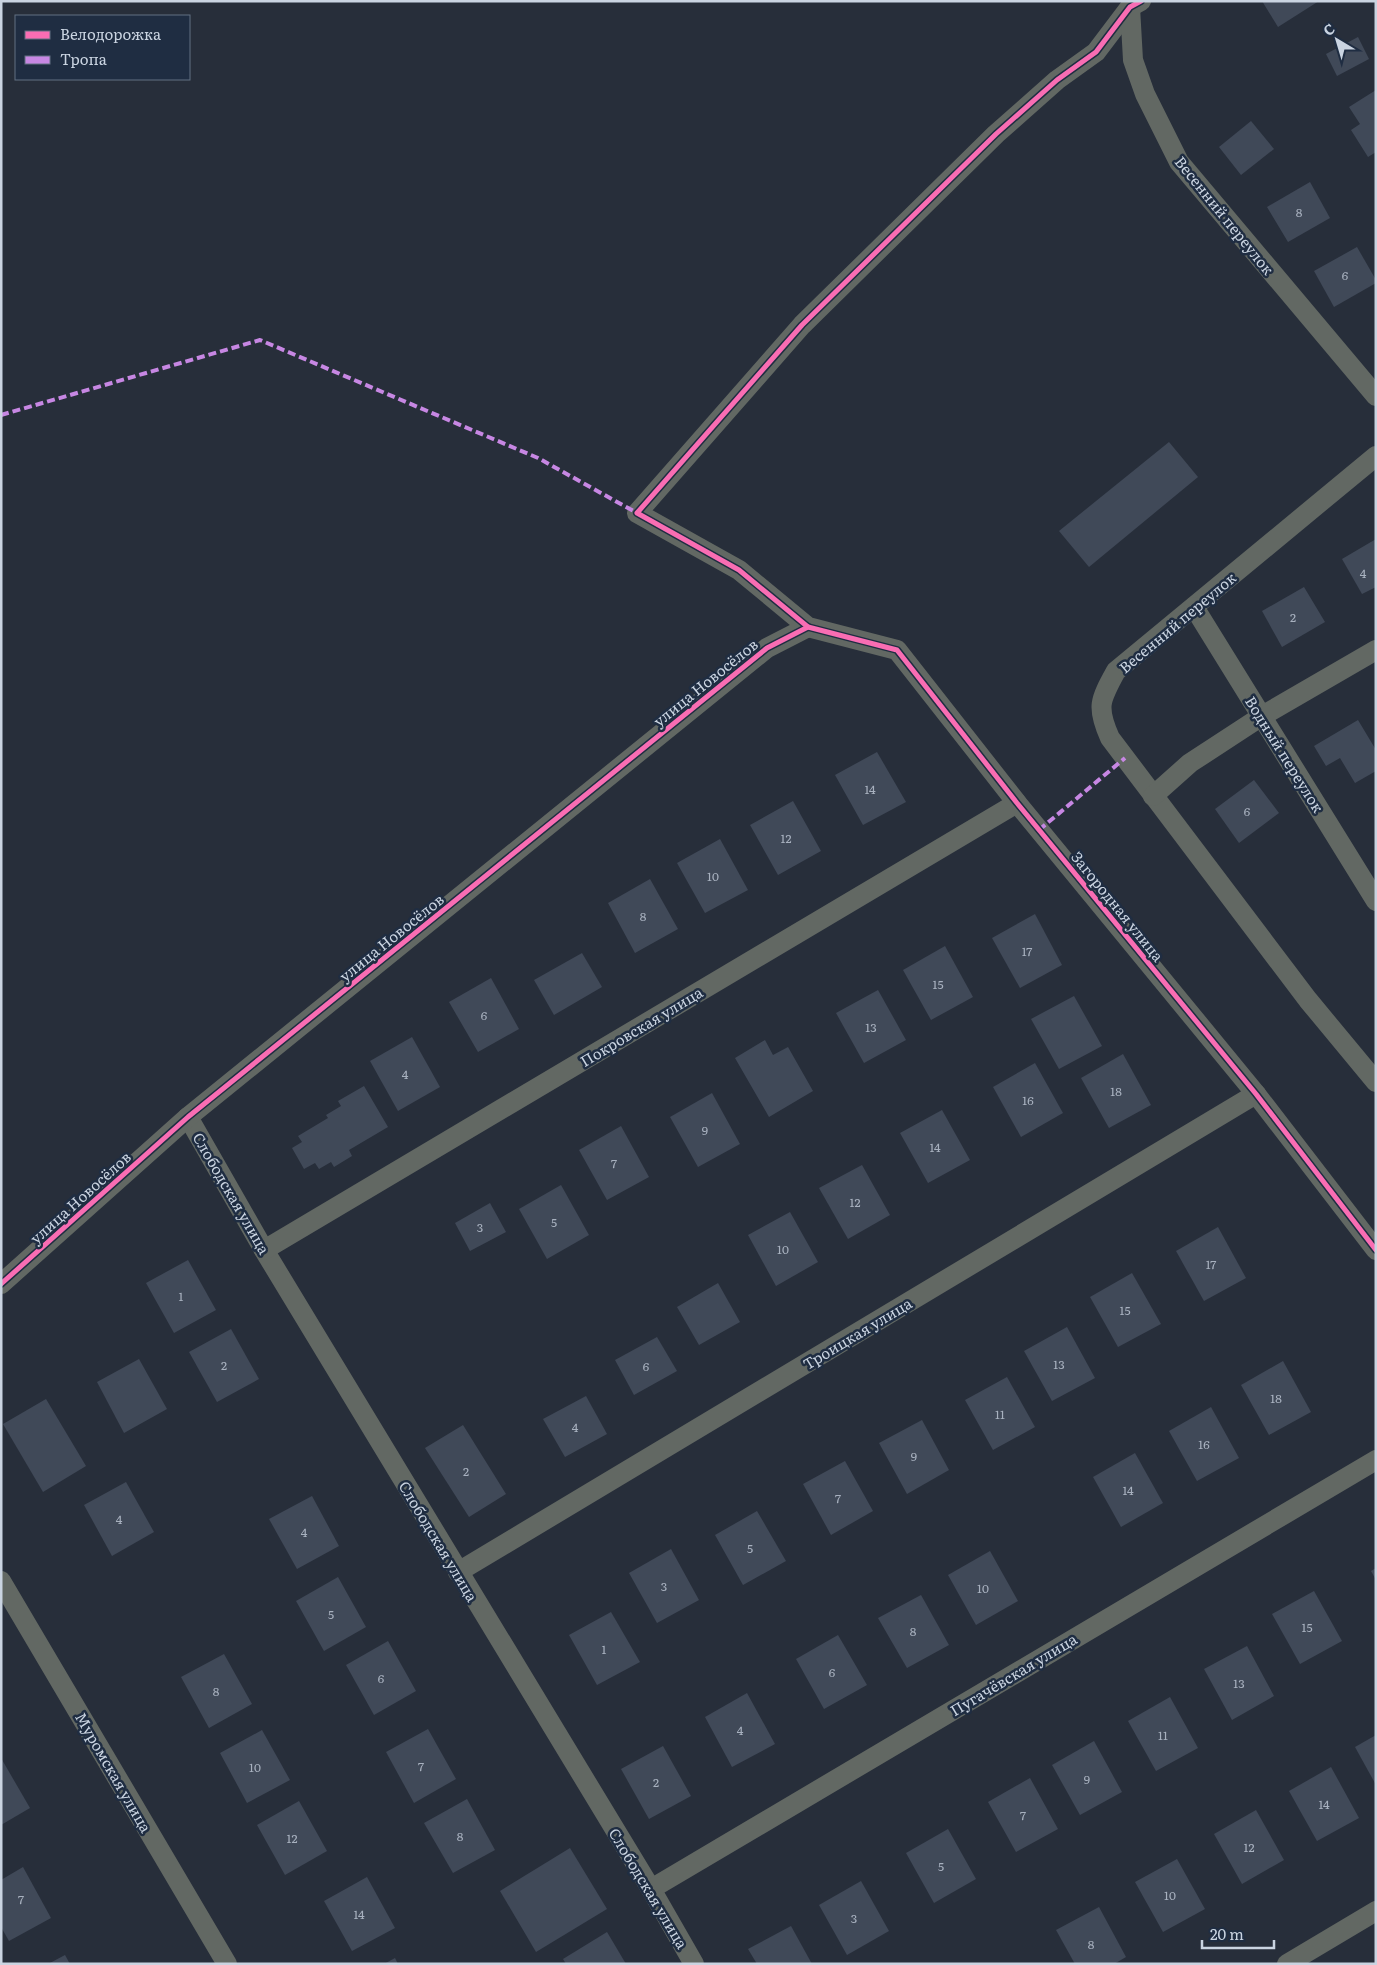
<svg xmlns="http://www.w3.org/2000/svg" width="1377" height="1965" viewBox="0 0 1377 1965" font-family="Literata,serif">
	<rect width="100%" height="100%" fill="#272e3a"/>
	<g fill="#404958">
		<polygon points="1262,1 1319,1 1278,27"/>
		<polygon points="1358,37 1369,59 1337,76 1326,54"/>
		<polygon points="1376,90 1376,152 1368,157 1351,130 1360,124 1349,107"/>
		<polygon points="1251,121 1274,149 1241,175 1219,147"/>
		<polygon points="1310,182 1330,218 1288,242 1267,207"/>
		<polygon points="1357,247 1376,280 1376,283 1334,307 1314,271"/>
		<polygon points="1169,442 1198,477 1089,567 1059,531"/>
		<polygon points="1376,539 1376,587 1362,594 1342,559"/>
		<polygon points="1304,587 1325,622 1282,647 1262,611"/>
		<polygon points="1358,720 1376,750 1376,771 1355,783 1340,758 1326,766 1314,746"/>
		<polygon points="877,752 906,802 863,825 835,775"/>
		<polygon points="1254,780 1279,813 1239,843 1215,809"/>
		<polygon points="793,801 821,851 778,875 750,825"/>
		<polygon points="720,839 748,890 705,913 677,863"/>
		<polygon points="650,879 678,929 635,953 608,903"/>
		<polygon points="1035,914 1062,965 1020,988 992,938"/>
		<polygon points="945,946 973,997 931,1020 903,970"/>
		<polygon points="582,953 602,987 554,1015 534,980"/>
		<polygon points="491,978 519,1029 478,1052 449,1002"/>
		<polygon points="878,990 906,1040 864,1063 836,1013"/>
		<polygon points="1074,996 1102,1046 1059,1069 1031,1019"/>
		<polygon points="412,1037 440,1087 398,1111 370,1061"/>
		<polygon points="765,1040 773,1055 788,1047 813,1091 769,1117 735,1058"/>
		<polygon points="1123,1054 1151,1105 1109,1128 1081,1078"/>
		<polygon points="1035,1063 1063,1113 1021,1137 993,1087"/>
		<polygon points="364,1086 388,1127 349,1150 352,1156 334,1167 331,1162 319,1169 315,1163 304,1169 292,1148 302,1142 298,1136 328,1118 326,1115 341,1106 338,1101"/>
		<polygon points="712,1093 740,1144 698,1167 670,1117"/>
		<polygon points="942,1110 970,1160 928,1183 900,1133"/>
		<polygon points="621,1126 649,1177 607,1200 579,1150"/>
		<polygon points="862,1165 890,1215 848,1239 819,1188"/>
		<polygon points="561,1185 589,1235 547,1259 519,1209"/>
		<polygon points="490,1203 506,1232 470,1251 455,1223"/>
		<polygon points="790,1212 818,1262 776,1286 748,1235"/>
		<polygon points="1218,1227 1246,1278 1204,1301 1176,1251"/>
		<polygon points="188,1260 216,1310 174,1333 146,1283"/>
		<polygon points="1132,1273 1161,1324 1118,1347 1090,1297"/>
		<polygon points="718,1283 740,1322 699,1345 677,1307"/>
		<polygon points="1067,1327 1095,1378 1052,1401 1024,1351"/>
		<polygon points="231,1329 259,1379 217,1402 189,1352"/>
		<polygon points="657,1337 677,1371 634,1395 615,1360"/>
		<polygon points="139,1359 167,1409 124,1433 97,1382"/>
		<polygon points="1283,1361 1311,1412 1269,1435 1241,1385"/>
		<polygon points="1007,1377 1035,1427 993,1450 965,1400"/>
		<polygon points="586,1396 607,1434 565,1457 543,1419"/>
		<polygon points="46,1399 86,1466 43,1492 3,1424"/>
		<polygon points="1211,1407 1239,1458 1197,1481 1169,1431"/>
		<polygon points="922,1420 949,1470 907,1494 879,1443"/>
		<polygon points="463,1425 506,1494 469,1517 425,1448"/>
		<polygon points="1135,1453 1163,1503 1121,1527 1093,1477"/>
		<polygon points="845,1461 873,1511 831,1535 803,1484"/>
		<polygon points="126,1482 154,1532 112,1556 84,1505"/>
		<polygon points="312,1496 339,1546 297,1569 269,1519"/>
		<polygon points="757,1511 786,1561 743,1585 715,1535"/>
		<polygon points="671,1549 699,1600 657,1623 629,1573"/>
		<polygon points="990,1551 1018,1601 976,1625 948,1575"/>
		<polygon points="1376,1568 1376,1580 1371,1571"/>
		<polygon points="338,1577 366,1627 324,1651 296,1601"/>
		<polygon points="1314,1591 1342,1641 1300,1664 1272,1614"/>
		<polygon points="921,1595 949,1645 907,1668 878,1618"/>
		<polygon points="611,1612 640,1662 597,1685 569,1635"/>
		<polygon points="838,1635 867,1685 824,1709 796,1659"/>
		<polygon points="388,1641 416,1691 374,1715 346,1665"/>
		<polygon points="1247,1646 1274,1696 1232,1720 1204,1669"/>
		<polygon points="224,1654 252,1704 209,1728 181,1677"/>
		<polygon points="747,1693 775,1744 732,1767 705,1717"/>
		<polygon points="1170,1697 1198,1748 1156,1771 1128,1721"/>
		<polygon points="428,1729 456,1779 414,1803 386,1752"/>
		<polygon points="262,1730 290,1780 247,1803 220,1753"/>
		<polygon points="1376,1735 1376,1785 1355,1747"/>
		<polygon points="1094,1741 1122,1792 1080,1815 1052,1765"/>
		<polygon points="663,1746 691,1796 649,1819 621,1769"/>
		<polygon points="1,1758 30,1808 1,1825"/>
		<polygon points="1331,1767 1359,1818 1317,1841 1289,1791"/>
		<polygon points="1030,1778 1058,1829 1016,1852 988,1802"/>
		<polygon points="467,1799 495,1850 453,1873 424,1823"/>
		<polygon points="299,1801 327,1851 285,1875 257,1825"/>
		<polygon points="1256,1810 1284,1860 1242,1884 1214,1834"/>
		<polygon points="948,1829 976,1879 934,1903 906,1853"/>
		<polygon points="570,1848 607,1909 536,1952 500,1891"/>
		<polygon points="1177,1859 1205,1909 1163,1932 1135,1882"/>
		<polygon points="23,1867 51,1918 9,1941 1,1927 1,1880"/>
		<polygon points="367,1877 395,1928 352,1951 324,1901"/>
		<polygon points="861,1881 889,1931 847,1955 819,1905"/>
		<polygon points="1099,1907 1126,1957 1114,1964 1075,1964 1056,1930"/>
		<polygon points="791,1926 812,1964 757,1964 748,1949"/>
		<polygon points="607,1932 626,1964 566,1964 563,1959"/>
		<polygon points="65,1955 70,1964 48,1964"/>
		<polygon points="395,1958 398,1964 384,1964"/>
	</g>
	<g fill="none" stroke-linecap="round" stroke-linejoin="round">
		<g stroke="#626863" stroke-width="20">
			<polyline points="1141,1 1130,7 1096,52 1057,80 996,134 802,325 637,513 739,570 808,627 897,650 1017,803 1256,1094 1376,1250"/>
			<polyline points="1130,7 1133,60 1145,94 1179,162 1376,396"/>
			<path d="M 1376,456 L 1116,671 C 1100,700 1096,707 1110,738 L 1308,1000 L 1376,1082"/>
			<polyline points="1194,607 1376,901"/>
			<polyline points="1153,796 1190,763 1262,716 1376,650"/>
			<polyline points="188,1117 264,1250 651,1889 694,1964"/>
			<polyline points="264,1250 1017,803"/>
			<polyline points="1,1284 188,1117 767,648 808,627"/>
			<polyline points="458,1572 1256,1094"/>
			<polyline points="1,1581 227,1964"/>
			<polyline points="651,1889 1376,1460"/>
			<polyline points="1287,1964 1376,1911"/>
		</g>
		<g stroke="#c787e3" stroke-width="4" stroke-dasharray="8 4" stroke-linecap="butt">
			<polyline points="1,415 260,340 538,458 637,513"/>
			<polyline points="1039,830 1125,758"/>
		</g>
		<defs>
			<g id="cycleway">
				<polyline points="1141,1 1130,7 1096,52 1057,80 996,134 802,325 637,513 739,570 808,627 897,650 1017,803 1256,1094 1376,1250"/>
				<polyline points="1,1284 188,1117 767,648 808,627"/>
			</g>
		</defs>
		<use href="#cycleway" stroke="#1f2d42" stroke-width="8"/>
		<use href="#cycleway" stroke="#f96db3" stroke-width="5"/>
	</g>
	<g text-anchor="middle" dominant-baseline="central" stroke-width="5" stroke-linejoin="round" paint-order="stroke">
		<g font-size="12" fill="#a8b1bf">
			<text x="1299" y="212">8</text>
			<text x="1345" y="275">6</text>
			<text x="1363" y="573">4</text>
			<text x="1293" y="617">2</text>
			<text x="870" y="789">14</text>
			<text x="1247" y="811">6</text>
			<text x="786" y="838">12</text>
			<text x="713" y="876">10</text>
			<text x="643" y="916">8</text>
			<text x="1027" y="951">17</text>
			<text x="938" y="984">15</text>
			<text x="484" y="1015">6</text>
			<text x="871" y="1027">13</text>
			<text x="405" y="1074">4</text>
			<text x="1116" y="1091">18</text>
			<text x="1028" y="1100">16</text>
			<text x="705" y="1130">9</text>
			<text x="935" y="1147">14</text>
			<text x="614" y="1163">7</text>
			<text x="855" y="1202">12</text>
			<text x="554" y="1222">5</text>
			<text x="480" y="1227">3</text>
			<text x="783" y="1249">10</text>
			<text x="1211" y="1264">17</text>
			<text x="181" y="1296">1</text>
			<text x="1125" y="1310">15</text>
			<text x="1059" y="1364">13</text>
			<text x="224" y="1365">2</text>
			<text x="646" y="1366">6</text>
			<text x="1276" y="1398">18</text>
			<text x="1000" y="1414">11</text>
			<text x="575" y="1427">4</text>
			<text x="1204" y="1444">16</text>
			<text x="914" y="1456">9</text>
			<text x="466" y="1471">2</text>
			<text x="1128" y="1490">14</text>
			<text x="838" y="1498">7</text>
			<text x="119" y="1519">4</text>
			<text x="304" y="1532">4</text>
			<text x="750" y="1548">5</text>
			<text x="664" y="1586">3</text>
			<text x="983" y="1588">10</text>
			<text x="331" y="1614">5</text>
			<text x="1307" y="1627">15</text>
			<text x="913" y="1631">8</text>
			<text x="604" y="1649">1</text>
			<text x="832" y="1672">6</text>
			<text x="381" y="1678">6</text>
			<text x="1239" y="1683">13</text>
			<text x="216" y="1691">8</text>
			<text x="740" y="1730">4</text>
			<text x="1163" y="1735">11</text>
			<text x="421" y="1766">7</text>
			<text x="255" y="1767">10</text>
			<text x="1087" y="1779">9</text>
			<text x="656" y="1782">2</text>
			<text x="1324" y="1804">14</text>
			<text x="1023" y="1815">7</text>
			<text x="460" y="1836">8</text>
			<text x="292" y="1838">12</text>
			<text x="1249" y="1847">12</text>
			<text x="941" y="1866">5</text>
			<text x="1170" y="1895">10</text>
			<text x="21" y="1899">7</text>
			<text x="359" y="1914">14</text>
			<text x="854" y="1918">3</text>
			<text x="1091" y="1944">8</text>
		</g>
		<g font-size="15" fill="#cad4e1" stroke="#1f2d42">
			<text transform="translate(1225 215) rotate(51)">Весенний переулок</text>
			<text transform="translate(1177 622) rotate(-40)">Весенний переулок</text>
			<text transform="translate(705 682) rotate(-39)">улица Новосёлов</text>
			<text transform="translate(1285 754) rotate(58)">Водный переулок</text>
			<text transform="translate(1118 906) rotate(51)">Загородная улица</text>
			<text transform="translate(391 937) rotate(-39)">улица Новосёлов</text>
			<text transform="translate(641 1026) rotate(-31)">Покровская улица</text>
			<text transform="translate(232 1193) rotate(60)">Слободская улица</text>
			<text transform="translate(80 1197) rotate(-42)">улица Новосёлов</text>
			<text transform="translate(857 1333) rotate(-31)">Троицкая улица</text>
			<text transform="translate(439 1541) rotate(59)">Слободская улица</text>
			<text transform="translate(1013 1674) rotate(-31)">Пугачёвская улица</text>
			<text transform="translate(114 1772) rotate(60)">Муромская улица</text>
			<text transform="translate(649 1888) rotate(59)">Слободская улица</text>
		</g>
	</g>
	<rect width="1377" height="1965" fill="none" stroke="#cad4e1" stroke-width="5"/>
	<rect x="15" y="15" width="175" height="65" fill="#1f2d42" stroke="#637082"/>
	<rect x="25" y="31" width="25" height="8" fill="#f96db3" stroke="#637082"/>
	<text x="60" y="40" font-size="15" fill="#cad4e1">Велодорожка</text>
	<rect x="25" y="56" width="25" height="8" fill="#c787e3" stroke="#637082"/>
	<text x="60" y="65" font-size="15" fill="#cad4e1">Тропа</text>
	<g transform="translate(1337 40) rotate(322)" stroke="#1f2d42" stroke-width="4" paint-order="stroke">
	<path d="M0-4L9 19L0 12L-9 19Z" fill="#cad4e1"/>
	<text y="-8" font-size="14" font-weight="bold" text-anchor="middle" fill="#cad4e1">С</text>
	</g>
	<path d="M1202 1940v8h72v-8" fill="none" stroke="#cad4e1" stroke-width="2.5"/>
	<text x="1210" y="1940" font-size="15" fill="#cad4e1" stroke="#1f2d42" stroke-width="4" paint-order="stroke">20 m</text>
</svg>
